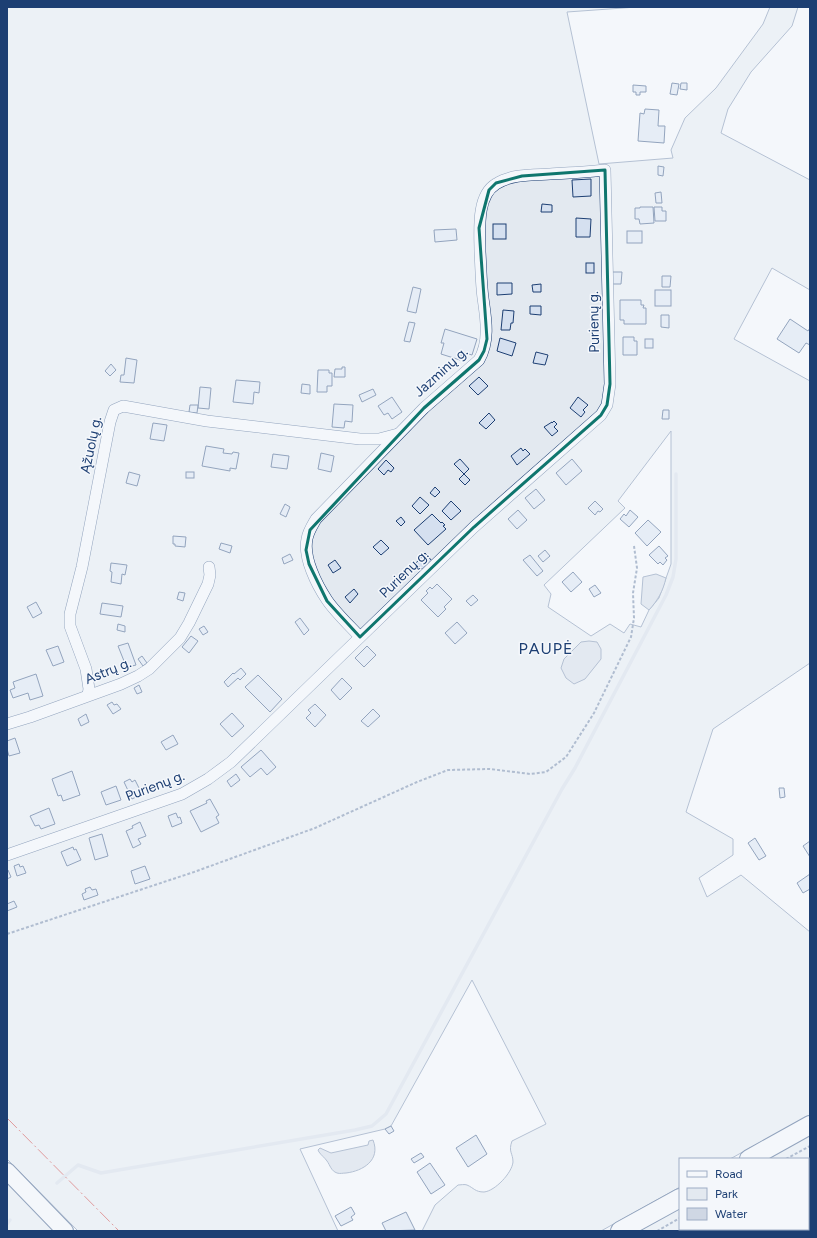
<svg xmlns="http://www.w3.org/2000/svg" width="817" height="1238" viewBox="0 0 817 1238" font-family="Figtree,sans-serif">
	<rect width="100%" height="100%" fill="#f4f7fb"/>
	<g fill="#e3e9f0" stroke="#687fa3" fill-rule="evenodd">
		<path d="M 7,7 L 637,7 L 567,12 L 599,164 L 673,158 L 671,150 L 685,118 L 716,88 L 763,24 L 770,7 L 798,7 L 792,26 L 751,72 L 728,109 L 721,133 L 810,180 L 810,290 L 772,268 L 734,339 L 810,381 L 810,663 L 713,729 L 686,812 L 733,839 L 733,855 L 699,878 L 707,897 L 741,875 L 810,932 L 810,1115 L 730,1159 L 680,1159 L 680,1187 L 601,1231 L 422,1231 L 435,1205 L 458,1185 C 460,1185 465,1184 467,1185 C 474,1188 475,1192 484,1192 C 495,1191 512,1173 513,1162 C 513,1153 508,1152 512,1141 L 546,1124 L 472,980 L 391,1126 L 385,1129 L 300,1149 L 338,1231 L 78,1231 L 7,1159 ZM 671,431 L 671,564 L 659,598 L 649,610 L 641,627 L 630,624 L 624,633 L 610,624 L 591,636 L 548,607 L 551,594 L 544,585 L 625,508 L 618,501 Z"/>
		<polygon points="810,1134 810,1231 635,1231 680,1206 680,1229 808,1229 808,1159 765,1159"/>
		<polygon points="7,1183 55,1231 7,1231"/>
	</g>
	<g fill="#cfd7e4" stroke="#687fa3">
		<path d="M 656,574 L 666,578 C 663,591 658,600 649,610 L 641,604 L 643,577 Z"/>
		<polygon points="589,641 597,642 601,649 601,659 585,679 574,684 566,678 561,668 564,659 581,642"/>
		<path d="M 373,1140 C 381,1160 363,1171 346,1173 C 343,1173 340,1174 337,1173 C 331,1171 330,1165 327,1161 C 325,1158 321,1155 319,1152 L 318,1150 L 320,1148 L 331,1153 L 368,1145 L 369,1141 Z"/>
	</g>
	<g fill="none" stroke-linecap="round" stroke-linejoin="round">
		<g stroke="#cfd7e4" stroke-width="3.5">
			<polyline points="57,1183 78,1165 101,1173 355,1130 372,1126 386,1114 562,789 575,768 666,595 673,577 676,559 676,474"/>
			<polyline points="7,1224 10,1220"/>
		</g>
	</g>
	<g fill="#d5e0f0" stroke="#1d3f73">
		<polygon points="672,83 679,84 677,95 670,94"/>
		<polygon points="681,83 687,83 687,90 680,89"/>
		<polygon points="633,85 646,86 646,92 640,92 640,95 636,95 636,92 633,92"/>
		<polygon points="645,109 659,110 658,126 665,126 664,143 638,141 640,113 644,114"/>
		<polygon points="658,166 664,167 663,176 658,175"/>
		<polygon points="591,179 591,196 573,197 572,180"/>
		<polygon points="661,192 662,203 656,203 655,193"/>
		<polygon points="542,204 552,205 552,212 541,212"/>
		<polygon points="640,207 653,207 654,223 640,224 639,219 635,219 635,208 640,208"/>
		<polygon points="654,207 662,207 662,211 666,211 666,221 655,221"/>
		<polygon points="576,218 591,219 590,237 576,237"/>
		<rect x="493" y="224" width="13" height="15"/>
		<polygon points="456,229 457,240 435,242 434,230"/>
		<rect x="627" y="231" width="15" height="12"/>
		<rect x="586" y="263" width="8" height="10"/>
		<polygon points="611,272 622,272 621,284 611,284"/>
		<polygon points="662,276 671,276 670,287 662,287"/>
		<polygon points="497,283 512,283 512,294 497,295"/>
		<polygon points="541,284 541,292 533,292 532,285"/>
		<polygon points="413,287 421,289 416,313 407,311"/>
		<rect x="655" y="290" width="16" height="16"/>
		<polygon points="620,300 641,300 641,305 644,305 643,308 646,308 646,324 624,324 624,320 620,320"/>
		<polygon points="530,306 541,306 541,315 530,314"/>
		<polygon points="503,310 514,311 513,323 511,323 510,330 501,330"/>
		<polygon points="661,315 669,315 669,328 661,327"/>
		<polygon points="790,319 808,331 810,328 810,345 806,343 799,353 777,339"/>
		<polygon points="409,322 415,323 410,342 404,341"/>
		<polygon points="445,329 477,339 472,355 462,352 460,360 441,354 444,343 441,343"/>
		<polygon points="623,337 634,337 634,341 637,341 637,355 623,355"/>
		<polygon points="500,338 516,343 512,356 497,351"/>
		<rect x="645" y="339" width="8" height="9"/>
		<polygon points="536,352 548,355 545,365 533,363"/>
		<polygon points="126,358 137,360 134,383 120,382 121,375 124,375"/>
		<polygon points="111,364 116,370 110,376 105,371"/>
		<polygon points="342,367 345,367 345,377 334,377 335,369 342,369"/>
		<polygon points="318,370 329,370 329,373 332,373 332,386 327,386 327,392 317,392"/>
		<polygon points="479,377 488,386 478,395 469,386"/>
		<polygon points="236,380 260,382 259,393 254,392 253,404 233,402"/>
		<polygon points="302,384 310,385 310,394 301,393"/>
		<polygon points="200,387 211,388 209,409 198,408"/>
		<polygon points="373,389 376,395 362,402 359,395"/>
		<polygon points="392,397 402,412 392,419 388,413 384,415 378,406"/>
		<polygon points="578,397 588,405 583,410 585,412 581,417 570,408"/>
		<polygon points="334,404 353,405 352,422 345,421 344,428 332,427"/>
		<polygon points="190,405 198,405 197,413 189,412"/>
		<polygon points="663,410 669,410 669,419 662,419"/>
		<polygon points="489,413 495,420 486,429 479,423"/>
		<polygon points="554,421 557,424 554,427 558,431 552,436 544,427 552,422 552,423"/>
		<polygon points="153,423 167,425 164,441 150,439"/>
		<polygon points="206,446 224,449 223,453 232,454 233,452 239,453 236,469 230,468 230,471 202,466"/>
		<polygon points="521,448 523,451 525,449 530,454 517,465 511,456"/>
		<polygon points="321,453 334,456 331,472 318,469"/>
		<polygon points="273,454 289,456 287,469 271,467"/>
		<polygon points="460,459 469,469 464,474 454,464"/>
		<polygon points="572,459 582,471 566,485 556,473"/>
		<polygon points="386,460 394,468 391,472 388,470 384,475 378,469"/>
		<polygon points="129,472 140,475 137,486 126,483"/>
		<rect x="186" y="472" width="8" height="6"/>
		<polygon points="464,474 470,480 465,485 459,479"/>
		<polygon points="435,487 440,492 435,497 430,493"/>
		<polygon points="536,489 545,500 534,509 525,498"/>
		<polygon points="420,497 429,505 420,514 412,506"/>
		<polygon points="451,501 461,511 451,520 442,511"/>
		<polygon points="595,501 603,509 600,512 598,511 595,515 588,508"/>
		<polygon points="285,504 290,507 286,517 280,514"/>
		<polygon points="518,510 527,520 517,529 508,519"/>
		<polygon points="630,510 638,517 629,527 620,519 624,514 626,516"/>
		<polygon points="432,514 441,523 442,522 445,525 443,526 446,529 428,545 414,530"/>
		<polygon points="401,517 405,522 401,526 396,521"/>
		<polygon points="648,520 661,532 647,546 635,533"/>
		<polygon points="173,536 186,537 185,547 175,546 175,544 173,544"/>
		<polygon points="381,540 389,548 381,555 373,547"/>
		<polygon points="221,543 232,546 230,553 219,549"/>
		<polygon points="659,546 668,556 665,558 667,560 663,565 660,562 658,564 649,555"/>
		<polygon points="545,550 550,556 543,562 538,556"/>
		<polygon points="425,553 432,561 423,570 416,563"/>
		<polygon points="290,554 293,560 284,564 282,558"/>
		<polygon points="530,555 543,571 537,576 523,560"/>
		<polygon points="335,560 341,568 333,573 328,565"/>
		<polygon points="111,563 127,565 125,575 122,574 121,584 111,582 112,572 110,571"/>
		<polygon points="573,572 582,582 571,592 562,582"/>
		<polygon points="437,584 452,599 444,607 446,609 438,617 421,600 428,593 426,591 430,587 432,589"/>
		<polygon points="595,585 601,593 594,597 589,589"/>
		<polygon points="354,589 358,594 350,603 345,597"/>
		<polygon points="179,592 185,593 183,601 177,599"/>
		<polygon points="473,595 478,600 471,606 466,601"/>
		<polygon points="36,602 42,613 33,618 27,607"/>
		<polygon points="102,603 123,606 121,617 100,614"/>
		<polygon points="300,618 309,630 304,635 295,622"/>
		<polygon points="457,622 467,633 455,644 445,633"/>
		<polygon points="118,624 125,626 125,632 117,630"/>
		<polygon points="204,626 208,632 203,635 199,629"/>
		<polygon points="191,636 198,641 189,653 182,647"/>
		<polygon points="128,643 136,665 128,667 129,669 124,671 121,662 124,661 118,646"/>
		<polygon points="58,646 64,662 53,666 46,650"/>
		<polygon points="367,646 376,655 364,667 355,658"/>
		<polygon points="142,656 147,663 143,666 138,659"/>
		<polygon points="241,668 246,674 240,680 238,678 228,687 224,682 233,673 234,674"/>
		<polygon points="36,674 43,696 30,700 28,693 13,698 10,690 15,688 13,682"/>
		<polygon points="258,675 282,699 270,712 245,687"/>
		<polygon points="342,678 352,688 340,700 331,690"/>
		<polygon points="139,685 142,692 137,694 134,688"/>
		<polygon points="112,702 114,705 117,704 121,709 113,714 107,705"/>
		<polygon points="315,704 326,715 315,727 306,718 311,713 308,710"/>
		<polygon points="373,709 380,716 368,727 361,721"/>
		<polygon points="232,713 244,726 232,737 220,724"/>
		<polygon points="86,714 89,722 81,726 78,719"/>
		<polygon points="173,735 178,744 166,750 161,742"/>
		<polygon points="15,738 20,753 9,756 7,749 7,741"/>
		<polygon points="261,750 276,767 267,775 261,768 250,777 241,767"/>
		<polygon points="72,771 80,795 63,801 61,795 58,796 52,779"/>
		<polygon points="236,774 240,780 231,787 227,781"/>
		<polygon points="130,779 132,782 135,780 142,794 132,799 124,782"/>
		<polygon points="116,786 121,800 106,805 101,792"/>
		<polygon points="779,788 784,788 785,797 780,798"/>
		<polygon points="210,799 219,815 216,817 219,823 201,832 190,811 207,803 206,801"/>
		<polygon points="49,808 55,824 41,829 39,825 35,826 30,816"/>
		<polygon points="176,813 178,818 180,817 182,823 172,827 168,816"/>
		<polygon points="140,822 146,836 138,839 141,844 133,848 126,831 133,828 132,826"/>
		<polygon points="102,834 108,856 95,860 89,838"/>
		<polygon points="755,838 766,856 759,860 748,843"/>
		<polygon points="810,841 810,857 803,846"/>
		<polygon points="73,847 74,850 76,849 81,860 67,866 61,852"/>
		<polygon points="19,864 20,867 23,866 26,873 17,876 14,866"/>
		<polygon points="145,866 150,879 135,884 131,871"/>
		<polygon points="7,870 8,870 11,877 7,879"/>
		<polygon points="810,874 810,889 803,893 797,883"/>
		<polygon points="90,887 92,890 96,889 98,895 84,900 82,894 86,892 85,889"/>
		<polygon points="14,901 17,907 7,911 7,904"/>
		<polygon points="391,1126 394,1131 389,1134 385,1129"/>
		<polygon points="476,1135 487,1154 468,1167 456,1148"/>
		<polygon points="421,1153 424,1157 414,1163 411,1159"/>
		<polygon points="430,1163 445,1185 431,1194 417,1172"/>
		<polygon points="351,1207 355,1214 351,1217 353,1220 341,1226 335,1216"/>
		<polygon points="406,1212 415,1230 386,1231 382,1223"/>
	</g>
	<g fill="none" stroke-linecap="round" stroke-linejoin="round">
		<defs>
			<g id="minor">
				<polyline points="88,695 89,689 86,669 70,626 70,614 82,567 110,422 114,410 123,406 207,421 360,439 379,439 398,434"/>
				<polyline points="7,724 30,717 121,684 138,676 149,669 180,638 189,623 208,584 210,575 209,567"/>
				<path d="M 7,855 L 182,794 L 208,779 L 231,762 L 474,527 L 601,415 L 607,405 L 610,384 L 605,170 C 587,172 568,173 550,174 C 533,175 511,174 496,184 C 476,196 480,232 480,252 C 481,267 481,283 483,298 C 486,319 490,341 479,360 L 424,408 L 316,519 C 312,526 308,532 307,539 C 303,558 317,585 327,600 C 335,612 350,626 360,637"/>
			</g>
			<polyline id="secondary" points="7,1171 65,1231"/>
			<g id="primary">
				<polyline points="749,1159 810,1125"/>
				<polyline points="620,1231 680,1198"/>
			</g>
		</defs>
		<use href="#minor" stroke="#1d3f73" stroke-width="12"/>
		<use href="#secondary" stroke="#1d3f73" stroke-width="18"/>
		<use href="#primary" stroke="#1d3f73" stroke-width="20"/>
		<g stroke="#5e769c" stroke-width="2" stroke-dasharray="3 2" stroke-linecap="butt">
			<polyline points="7,934 194,872 315,828 417,782 448,770 490,769 530,774 546,772 566,757 594,713 631,637 634,618 633,593 637,568 634,546"/>
			<polyline points="786,1159 810,1146"/>
			<polyline points="657,1231 680,1218"/>
		</g>
		<use href="#minor" stroke="#f4f7fb" stroke-width="11"/>
		<use href="#secondary" stroke="#f4f7fb" stroke-width="16"/>
		<use href="#primary" stroke="#f4f7fb" stroke-width="18"/>
		<polyline stroke="#c62828" stroke-width="1" stroke-dasharray="14 3 2 3" stroke-linecap="butt" points="7,1118 119,1231"/>
	</g>
	<path d="M0 0H817V1238H0ZM 605,170 L 610,384 L 607,405 L 601,415 L 474,527 L 360,637 L 327,601 L 309,564 L 306,550 L 310,530 L 424,408 L 479,360 L 484,351 L 487,339 L 479,228 L 489,190 L 496,183 L 522,176 Z" fill="#f4f7fb" fill-opacity=".55" fill-rule="evenodd"/>
	<path fill="none" stroke="#0f766e" stroke-width="3" stroke-linejoin="round" d="M 605,170 L 610,384 L 607,405 L 601,415 L 474,527 L 360,637 L 327,601 L 309,564 L 306,550 L 310,530 L 424,408 L 479,360 L 484,351 L 487,339 L 479,228 L 489,190 L 496,183 L 522,176 Z"/>
	<g text-anchor="middle" dominant-baseline="central" stroke-width="3" stroke-linejoin="round" paint-order="stroke">
		<g font-size="14" fill="#1d3f73" stroke="#f4f7fb">
			<text transform="translate(594 322) rotate(-91)">Purienų g.</text>
			<text transform="translate(441 372) rotate(-42)">Jazminų g.</text>
			<text transform="translate(91 445) rotate(-78)">Ąžuolų g.</text>
			<text transform="translate(404 574) rotate(-44)">Purienų g.</text>
			<text transform="translate(108 671) rotate(-22)">Astrų g.</text>
			<text transform="translate(155 786) rotate(-21)">Purienų g.</text>
		</g>
		<g font-size="16" letter-spacing="1" fill="#1d3f73" stroke="#f4f7fb">
			<text x="546" y="648">PAUPĖ</text>
		</g>
	</g>
	<rect width="817" height="1238" fill="none" stroke="#1d3f73" stroke-width="16"/>
	<rect x="679" y="1158" width="130" height="72" fill="#f4f7fb" stroke="#9eadc5"/>
	<rect x="687" y="1171" width="20" height="6" fill="#f4f7fb" stroke="#9eadc5"/>
	<text x="715" y="1178" font-size="12" fill="#1d3f73">Road</text>
	<rect x="687" y="1188" width="20" height="12" fill="#e3e9f0" stroke="#9eadc5"/>
	<text x="715" y="1198" font-size="12" fill="#1d3f73">Park</text>
	<rect x="687" y="1208" width="20" height="12" fill="#cfd7e4" stroke="#9eadc5"/>
	<text x="715" y="1218" font-size="12" fill="#1d3f73">Water</text>
</svg>
